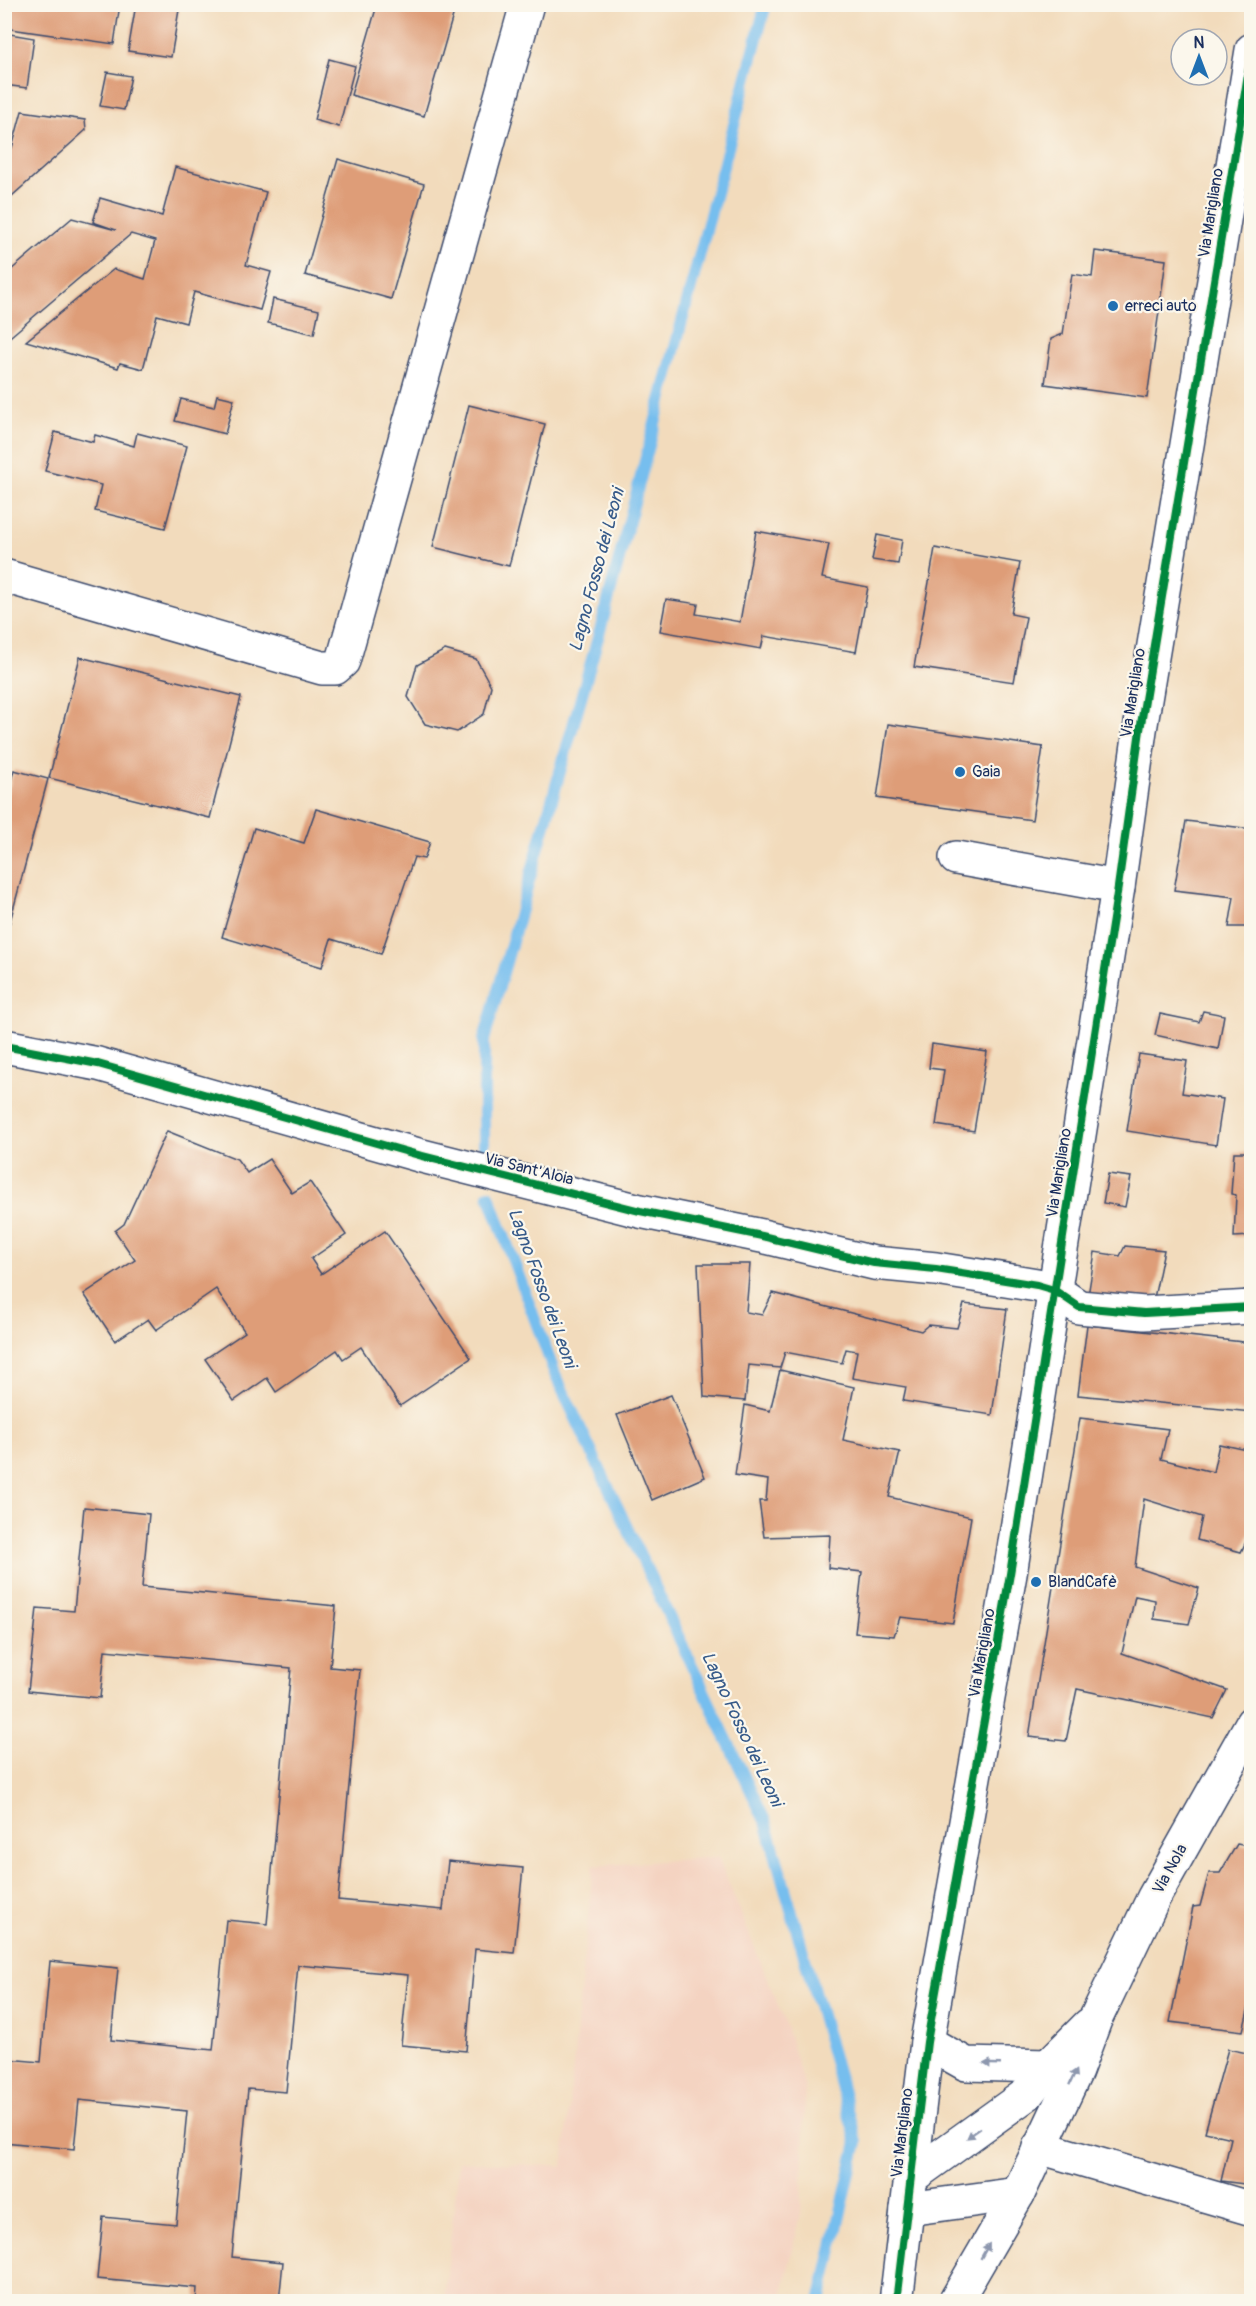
<svg xmlns="http://www.w3.org/2000/svg" width="1256" height="2306" viewBox="0 0 1256 2306" font-family="Pangolin,sans-serif">
	<rect width="100%" height="100%" fill="#fbf7ec"/>
	<filter id="ink" filterUnits="userSpaceOnUse"><feTurbulence type="fractalNoise" baseFrequency=".0167" numOctaves="2"/><feDisplacementMap in="SourceGraphic" scale="12" xChannelSelector="R" yChannelSelector="G"/><feConvolveMatrix kernelMatrix="1 2 1 2 8 2 1 2 1" color-interpolation-filters="sRGB"/></filter>
	<filter id="wash" filterUnits="userSpaceOnUse"><feTurbulence type="fractalNoise" baseFrequency=".008" numOctaves="4" result="noise"/><feDisplacementMap in="SourceGraphic" scale="24" xChannelSelector="R" yChannelSelector="G"/><feGaussianBlur stdDeviation="1.35" result="paint"/><feColorMatrix in="noise" values="0 0 0 0 0 0 0 0 0 0 0 0 0 0 0 0 0 1.4 0 .05"/><feComposite in="paint" operator="in"/></filter>
	<g filter="url(#wash)">
		<rect width="100%" height="100%" fill="#f2dbbc"/>
		<polygon fill="#f4d3c1" points="718,1857 784,2020 805,2088 801,2214 781,2301 444,2301 459,2161 563,2167 593,1866"/>
		<g fill="none" stroke-linecap="round" stroke-linejoin="round">
			<g stroke="#76beee" stroke-width="12">
				<polyline points="484,1148 484,1040 601,627 766,4"/>
				<polyline points="489,1195 555,1374 767,1825 857,2142 820,2302"/>
			</g>
		</g>
		<g id="blocks">
			<g fill="#de9d78">
				<polygon points="4,4 120,4 114,44 4,28"/>
				<polygon points="136,4 180,4 171,57 128,51"/>
				<polygon points="377,5 456,5 424,116 351,95"/>
				<polygon points="4,33 34,38 27,88 4,85"/>
				<polygon points="329,59 355,66 339,127 314,120"/>
				<polygon points="107,72 131,76 124,110 100,106"/>
				<polygon points="22,111 85,120 86,130 4,203 4,147 12,148"/>
				<polygon points="338,159 424,184 391,299 305,275"/>
				<polygon points="175,167 266,192 246,265 271,272 260,310 194,292 186,323 157,315 143,369 120,363 118,368 26,341 114,269 145,279 155,241 131,234 4,342 4,276 72,218 116,230 93,222 100,198 162,216"/>
				<polygon points="1095,251 1166,260 1147,398 1045,384 1051,339 1063,334 1072,274 1092,277"/>
				<polygon points="273,299 319,310 314,334 268,323"/>
				<polygon points="217,395 234,399 225,434 175,421 181,399 214,407"/>
				<polygon points="469,405 545,424 509,566 433,547"/>
				<polygon points="55,432 93,442 95,435 134,446 137,433 187,446 165,528 95,511 101,485 45,471"/>
				<polygon points="756,531 829,544 822,578 868,587 856,652 764,636 761,649 660,631 666,599 698,604 696,614 740,622"/>
				<polygon points="877,535 902,540 898,564 872,560"/>
				<polygon points="935,548 1020,563 1011,614 1026,617 1014,682 914,667"/>
				<polygon points="445,650 476,659 491,686 484,714 457,732 425,724 408,697 417,665"/>
				<polygon points="80,657 241,697 210,818 49,778"/>
				<polygon points="888,724 1043,747 1032,820 877,798"/>
				<polygon points="14,770 48,779 5,940 4,805"/>
				<polygon points="316,809 430,842 424,859 414,857 381,954 331,939 322,967 222,937 254,828 304,843"/>
				<polygon points="1186,821 1252,829 1252,927 1229,927 1234,897 1174,890"/>
				<polygon points="1203,1011 1224,1015 1218,1049 1155,1035 1160,1014 1199,1022"/>
				<polygon points="932,1044 987,1052 974,1131 936,1125 944,1070 929,1068"/>
				<polygon points="1139,1054 1187,1061 1182,1093 1223,1099 1216,1145 1127,1131"/>
				<polygon points="167,1131 237,1159 247,1173 269,1159 292,1193 310,1182 346,1235 311,1259 321,1274 385,1231 471,1358 400,1406 361,1347 343,1359 337,1350 276,1392 267,1378 234,1401 205,1359 245,1332 216,1289 156,1330 148,1319 115,1341 84,1294 135,1260 115,1231 124,1224"/>
				<polygon points="1234,1152 1252,1152 1252,1236 1234,1237 1236,1195 1231,1194"/>
				<polygon points="1108,1174 1131,1177 1125,1207 1103,1203"/>
				<polygon points="1125,1246 1164,1250 1153,1303 1088,1296 1095,1252 1120,1256"/>
				<polygon points="698,1264 750,1264 746,1312 762,1315 773,1293 921,1331 928,1325 957,1328 964,1304 1007,1309 992,1415 903,1401 906,1387 852,1378 857,1351 846,1349 842,1363 785,1352 780,1368 749,1365 745,1401 704,1397"/>
				<polygon points="1087,1325 1252,1343 1252,1412 1078,1395"/>
				<polygon points="780,1370 854,1387 843,1440 900,1452 889,1497 971,1517 953,1623 900,1617 894,1636 855,1633 862,1572 828,1568 830,1535 764,1537 759,1501 766,1501 768,1480 735,1475 745,1405 770,1411"/>
				<polygon points="671,1395 705,1477 652,1500 617,1415"/>
				<polygon points="1080,1418 1168,1429 1161,1459 1213,1472 1219,1444 1252,1451 1252,1529 1241,1552 1197,1540 1202,1517 1144,1499 1135,1567 1199,1588 1189,1624 1154,1619 1155,1600 1135,1596 1122,1653 1227,1690 1213,1718 1077,1689 1066,1741 1029,1737"/>
				<polygon points="84,1507 149,1514 142,1587 336,1606 330,1667 360,1670 338,1900 443,1910 448,1861 523,1868 514,1953 475,1949 466,2051 401,2045 408,1975 298,1965 286,2092 248,2089 232,2257 283,2262 279,2302 196,2302 197,2288 97,2279 103,2217 176,2224 187,2111 79,2100 74,2149 4,2142 4,2095 8,2059 41,2062 50,1961 118,1968 111,2040 213,2050 226,1920 267,1924 291,1668 105,1650 100,1698 28,1691 37,1608 74,1611"/>
				<polygon points="1237,1844 1252,1847 1252,1994 1243,2031 1170,2022 1193,1907 1200,1906 1209,1873 1220,1873"/>
				<polygon points="1228,2049 1252,2054 1252,2185 1221,2181 1231,2138 1205,2132"/>
			</g>
		</g>
	</g>
	<g filter="url(#ink)">
		<use href="#blocks" fill-opacity="0" stroke="#3b496c" stroke-width="1.5"/>
		<g fill="none" stroke-linecap="round" stroke-linejoin="round">
			<defs>
				<g id="minor">
					<polyline points="4,576 322,668 335,668 343,661 527,4"/>
					<polyline points="956,858 1118,887"/>
					<polyline points="4,1046 98,1064 422,1156 640,1211 762,1236 874,1263 936,1269 1037,1285 1054,1290 1079,1307 1144,1313 1252,1307"/>
					<polyline points="927,2042 966,2064 1048,2066 1089,2025"/>
					<polyline points="1039,2147 1252,2209"/>
					<polyline points="910,2178 1027,2094 1048,2066"/>
					<polyline points="907,2209 1018,2194"/>
					<polyline points="896,2302 927,2042 1010,1574 1118,887 1140,730 1252,50"/>
					<polyline points="955,2302 1018,2194 1076,2071 1095,2020 1154,1897 1252,1723"/>
				</g>
			</defs>
			<use href="#minor" stroke="#3b496c" stroke-width="36"/>
			<use href="#minor" stroke="#fff" stroke-width="33"/>
			<defs>
				<g id="cycleway">
					<polyline points="4,1046 98,1064 422,1156 640,1211 762,1236 874,1263 936,1269 1037,1285 1054,1290 1079,1307 1144,1313 1252,1307"/>
					<polyline points="896,2302 927,2042 1010,1574 1118,887 1140,730 1252,50"/>
				</g>
			</defs>
			<use href="#cycleway" stroke="#fbf7ec" stroke-width="11"/>
			<use href="#cycleway" stroke="#00873e" stroke-width="8"/>
		</g>
		<defs><path id="oneway-solid" d="M-6-.8H1V-3.2L6.5 0L1 3.2V.8H-6Z" transform="scale(1.5)"/></defs>
		<g fill="#8d97ae">
			<use href="#oneway-solid" transform="translate(992 2064) rotate(-178)"/>
			<use href="#oneway-solid" transform="translate(1073 2077) rotate(-65)"/>
			<use href="#oneway-solid" transform="translate(974 2133) rotate(144)"/>
			<use href="#oneway-solid" transform="translate(985 2251) rotate(-60)"/>
		</g>
	</g>
	<g fill="#1f6fb2" stroke="#fbf7ec" stroke-width="2">
		<circle cx="1113" cy="306" r="6"/>
		<circle cx="960" cy="772" r="6"/>
		<circle cx="1036" cy="1582" r="6"/>
	</g>
	<g text-anchor="middle" dominant-baseline="central" stroke-width="4.5" stroke-linejoin="round" paint-order="stroke">
		<g font-size="16" fill="#1b2f5e" stroke="#fbf7ec">
			<text transform="translate(1211 213) rotate(-81)">Via Marigliano</text>
			<text transform="translate(1133 693) rotate(-81)">Via Marigliano</text>
			<text transform="translate(529 1169) rotate(14)">Via Sant'Aloia</text>
			<text transform="translate(1059 1173) rotate(-81)">Via Marigliano</text>
			<text transform="translate(982 1653) rotate(-80)">Via Marigliano</text>
			<text transform="translate(1170 1869) rotate(-61)">Via Nola</text>
			<text transform="translate(902 2133) rotate(-83)">Via Marigliano</text>
		</g>
		<g font-size="16" fill="#1b2f5e" stroke="#fbf7ec" text-anchor="start">
			<text x="1125" y="306">erreci auto</text>
			<text x="972" y="772">Gaia</text>
			<text x="1048" y="1582">BlandCafè</text>
		</g>
		<g font-size="18" font-style="italic" fill="#365a89" stroke="#fbf7ec">
			<text transform="translate(597 570) rotate(-75)">Lagno Fosso dei Leoni</text>
			<text transform="translate(542 1288) rotate(70)">Lagno Fosso dei Leoni</text>
			<text transform="translate(742 1729) rotate(65)">Lagno Fosso dei Leoni</text>
		</g>
	</g>
	<rect width="1256" height="2306" fill="none" stroke="#fbf7ec" stroke-width="24"/>
	<g transform="translate(1199 57)"><circle r="28" fill="#fbf7ec" stroke="#a1a7b3" stroke-width="1.5"/>
	<path d="M0-4.5L10 22L0 15L-10 22Z" fill="#1f6fb2"/>
	<text y="-9" font-size="16" font-weight="bold" text-anchor="middle" fill="#1b2f5e">N</text>
	</g>
</svg>
